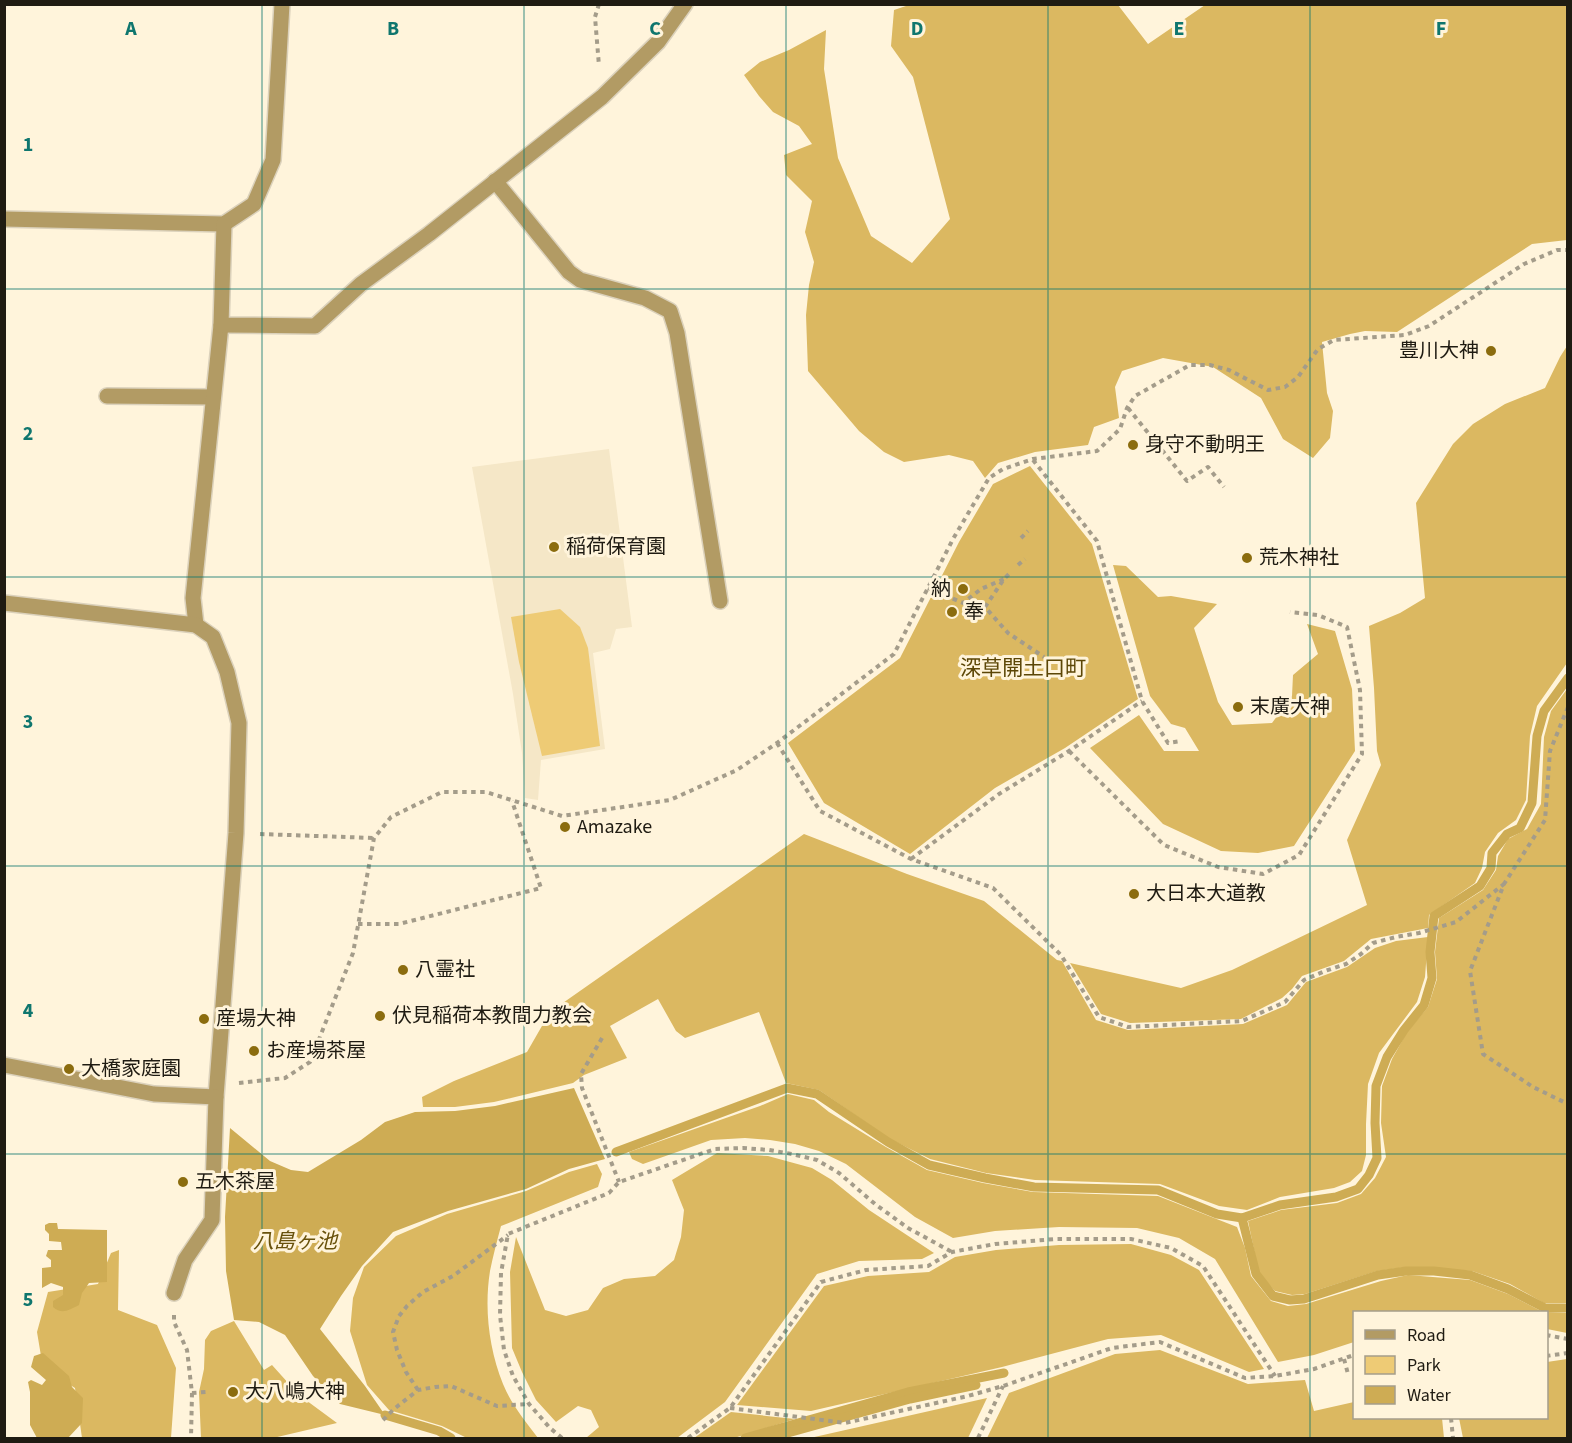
<svg xmlns="http://www.w3.org/2000/svg" width="1572" height="1443" viewBox="0 0 1572 1443" font-family="'Source Sans 3','Noto Sans JP',sans-serif">
	<rect width="100%" height="100%" fill="#fff4db"/>
	<polygon fill="#f5e7c7" points="609,449 632,627 616,629 610,649 593,653 605,749 541,760 538,800 525,798 522,753 513,694 472,467"/>
	<polygon fill="#eecb75" points="560,609 580,627 588,648 600,746 542,756 519,662 511,617"/>
	<g fill="#dbb861">
		<polygon points="909,5 1118,5 1148,44 1205,5 1567,5 1567,240 1532,244 1397,332 1365,331 1350,334 1322,342 1327,393 1333,411 1330,438 1313,458 1283,439 1261,398 1213,367 1163,358 1122,371 1115,387 1119,418 1094,427 1088,445 1035,452 998,463 985,478 973,461 949,455 904,462 884,452 859,431 808,371 806,315 809,285 814,262 805,232 812,201 786,175 784,155 812,144 799,126 773,112 759,96 744,75 760,62 789,50 826,30 824,69 838,158 871,236 912,263 950,219 913,77 891,46 894,10"/>
		<polygon points="1567,346 1567,663 1537,706 1530,736 1526,800 1516,820 1498,833 1485,852 1482,868 1475,883 1429,915 1428,928 1371,939 1344,961 1302,976 1292,989 1282,998 1241,1019 1130,1023 1101,1014 1070,963 1181,988 1232,970 1367,905 1347,840 1381,765 1377,751 1374,688 1369,626 1400,613 1425,598 1416,503 1453,444 1473,424 1505,404 1545,388 1560,357"/>
		<polygon points="1030,466 1092,544 1138,699 1065,748 995,788 910,854 824,803 788,743 900,658 959,542 993,484"/>
		<polygon points="1113,565 1126,566 1158,597 1171,596 1217,604 1194,628 1218,702 1232,725 1272,723 1292,696 1293,675 1318,654 1307,624 1335,631 1352,689 1355,751 1294,846 1258,853 1221,851 1163,824 1090,748 1139,715 1164,751 1199,751 1185,728 1171,724 1150,696"/>
		<polygon points="1567,689 1567,1303 1544,1303 1510,1284 1472,1271 1406,1267 1377,1271 1305,1294 1292,1295 1275,1291 1259,1273 1248,1221 1281,1210 1337,1203 1361,1194 1375,1178 1386,1157 1381,1123 1382,1086 1392,1059 1407,1032 1428,1007 1437,979 1435,952 1439,918 1483,890 1496,870 1498,856 1508,839 1527,829 1541,804 1544,737 1551,711"/>
		<polygon points="804,834 907,874 984,901 1057,960 1062,961 1096,1020 1128,1030 1243,1024 1287,1005 1306,982 1347,967 1375,948 1396,941 1428,937 1425,977 1417,1002 1379,1053 1368,1084 1366,1124 1366,1155 1362,1171 1350,1182 1334,1188 1280,1197 1247,1210 1219,1206 1160,1184 1035,1180 986,1173 930,1159 890,1139 819,1090 786,1083 759,1012 685,1038 676,1031 658,999 610,1026 627,1058 584,1075 573,1083 494,1102 455,1107 423,1107 422,1097 454,1081 527,1052 550,1012"/>
		<polygon points="788,1094 814,1100 829,1112 886,1147 927,1170 983,1183 1033,1192 1158,1196 1237,1227 1245,1248 1251,1276 1271,1301 1288,1306 1306,1304 1381,1281 1408,1275 1470,1280 1508,1294 1543,1312 1567,1313 1567,1333 1547,1329 1546,1312 1354,1312 1354,1342 1314,1355 1278,1362 1215,1259 1179,1238 1137,1228 1059,1227 995,1231 953,1238 915,1217 846,1164 819,1151 795,1144 770,1140 745,1138 711,1140 643,1164 632,1159 629,1152 760,1106"/>
		<polygon points="717,1153 768,1156 812,1168 832,1180 869,1210 934,1253 922,1259 859,1261 817,1274 725,1402 677,1438 586,1438 599,1427 591,1410 578,1406 556,1422 536,1400 522,1372 512,1348 510,1272 516,1237 545,1310 566,1316 588,1310 603,1288 624,1279 655,1276 674,1260 681,1237 684,1210 672,1180"/>
		<path d="M 597,1164 L 602,1174 L 598,1187 L 501,1226 C 497,1241 493,1256 490,1271 C 484,1309 489,1349 503,1384 C 511,1404 525,1421 538,1438 L 467,1438 L 442,1426 L 389,1410 L 367,1385 L 350,1331 L 353,1298 L 364,1267 L 396,1236 L 447,1214 L 526,1191 L 569,1172 Z"/>
		<polygon points="1131,1244 1171,1255 1199,1270 1264,1369 1249,1372 1161,1335 1108,1339 1002,1367 811,1411 737,1405 824,1286 868,1276 929,1272 955,1257 996,1250 1059,1245"/>
		<polygon points="119,1250 118,1310 157,1325 176,1368 171,1438 82,1438 75,1388 43,1368 37,1332 48,1292 98,1284 111,1253"/>
		<polygon points="234,1321 264,1370 272,1365 299,1395 337,1423 273,1438 201,1438 199,1392 204,1369 205,1340 211,1331"/>
		<polygon points="1160,1350 1248,1384 1305,1380 1314,1411 1354,1402 1354,1418 1442,1418 1444,1438 987,1438 1009,1393 1115,1354"/>
		<polygon points="1567,1359 1567,1438 1463,1438 1459,1418 1546,1418 1547,1362"/>
		<polygon points="987,1398 968,1438 810,1438"/>
		<polygon points="731,1412 795,1419 734,1438 694,1438"/>
	</g>
	<g fill="#ceac54">
		<polygon points="574,1088 605,1159 569,1169 526,1189 448,1211 393,1232 362,1266 341,1296 320,1329 365,1386 385,1415 340,1404 313,1376 285,1335 259,1322 234,1320 226,1271 225,1217 230,1128 270,1161 291,1170 308,1172 361,1140 385,1122 415,1112 455,1111 495,1106"/>
		<path d="M 49,1223 L 57,1223 L 58,1229 L 107,1230 L 107,1282 L 89,1283 L 82,1293 L 79,1305 C 69,1310 62,1315 53,1307 L 53,1301 L 63,1295 L 63,1287 L 51,1283 L 42,1288 L 42,1268 L 51,1267 L 51,1260 L 46,1256 L 48,1250 L 62,1250 L 61,1242 L 49,1241 L 49,1234 L 45,1230 L 45,1225 Z"/>
		<polygon points="43,1353 69,1376 72,1387 83,1398 82,1423 68,1438 37,1438 30,1425 30,1392 28,1382 31,1380 42,1385 46,1380 31,1367 34,1356"/>
	</g>
	<g fill="none" stroke-linecap="round" stroke-linejoin="round">
		<g stroke="#ceac54" stroke-width="9">
			<polyline points="616,1152 787,1088 817,1094 888,1142 929,1165 985,1178 1034,1187 1158,1190 1217,1214 1242,1218 1280,1205 1336,1197 1358,1189 1369,1175 1377,1158 1375,1123 1376,1086 1387,1057 1404,1030 1424,1005 1432,978 1430,952 1434,916 1480,886 1491,868 1492,853 1507,834 1520,828 1532,803 1537,736 1544,711 1568,678"/>
			<polyline points="1242,1218 1256,1274 1273,1296 1290,1300 1304,1299 1378,1275 1406,1271 1434,1271 1470,1275 1508,1289 1545,1308 1568,1308"/>
			<polyline points="385,1415 439,1431 451,1438"/>
			<polyline points="745,1438 908,1392 1004,1373"/>
			<polyline points="770,1438 910,1399 976,1385"/>
		</g>
		<defs>
			<g id="lane">
				<polyline points="495,181 569,272 580,280 645,298 670,311 677,333 720,601"/>
				<polyline points="107,396 213,397"/>
				<polyline points="216,1097 236,833 239,723 227,672 213,637 196,625 193,598 221,325"/>
			</g>
			<g id="street">
				<polyline points="4,219 224,224 254,204 273,160 282,4"/>
				<polyline points="224,224 221,325 315,326 361,284 429,234 602,97 658,42 685,4"/>
				<polyline points="4,603 196,625"/>
				<polyline points="4,1065 154,1094 216,1097 212,1220 185,1260 174,1293"/>
			</g>
		</defs>
		<use href="#lane" stroke="#dbd1bb" stroke-width="18"/>
		<use href="#street" stroke="#dbd1bb" stroke-width="18"/>
		<g stroke="#a49c8a" stroke-width="4" stroke-dasharray="4.5 4.5" stroke-linecap="butt">
			<polyline points="599,4 595,17 599,66"/>
			<polyline points="1128,408 1187,481 1208,467 1224,487"/>
			<polyline points="1033,460 1097,541 1142,701 1168,743 1181,741"/>
			<polyline points="1021,538 1028,531"/>
			<polyline points="1018,565 1025,559"/>
			<polyline points="928,588 963,603 981,589 1004,579"/>
			<polyline points="963,603 985,607 1008,633 1044,657"/>
			<polyline points="985,607 1004,579 1009,574"/>
			<polyline points="1568,707 1550,751 1545,820 1504,884 1470,971 1483,1054 1533,1087 1568,1104"/>
			<polyline points="777,743 820,811 911,859 993,888 1061,955 1099,1017 1128,1027 1242,1021 1285,1002 1304,980 1325,971 1346,964 1361,954 1373,943 1396,937 1419,933 1456,922 1504,884"/>
			<polyline points="1069,751 1164,845 1218,867 1263,874 1299,855 1362,754 1360,690 1347,627 1318,615 1290,612"/>
			<polyline points="260,834 374,838"/>
			<polyline points="911,859 999,794 1069,751 1142,701"/>
			<polyline points="358,924 399,924 541,888 512,801"/>
			<polyline points="602,1038 581,1074 582,1088 619,1182"/>
			<polyline points="239,1083 285,1078 310,1062 353,953 374,838 391,817 442,792 486,792 562,816 670,800 737,770 777,743 894,654 953,539 989,478 1003,469 1033,459 1097,451 1120,429 1127,408 1135,396 1190,365 1210,365 1229,370 1268,390 1285,387 1298,377 1318,349 1334,340 1405,335 1429,326 1524,264 1557,250 1568,250"/>
			<polyline points="174,1315 174,1322 187,1350 192,1393 191,1438"/>
			<polyline points="1546,1335 1568,1339"/>
			<polyline points="1546,1356 1568,1353"/>
			<polyline points="1344,1359 1348,1374"/>
			<polyline points="418,1390 406,1372 397,1350 393,1332 399,1316 407,1306 423,1292 453,1276 508,1235"/>
			<polyline points="192,1393 206,1392"/>
			<polyline points="730,1408 845,1423 968,1396 1003,1386 1112,1348 1160,1342 1245,1378 1275,1376 1314,1369 1354,1355"/>
			<polyline points="1451,1418 1453,1438"/>
			<polyline points="383,1420 394,1409 418,1390 435,1387 451,1386 497,1406 529,1404"/>
			<polyline points="562,1438 550,1428 529,1404 513,1376 504,1350 500,1315 501,1273 508,1234 609,1193 619,1182 715,1149 743,1148 769,1150 792,1154 817,1160 839,1173 875,1204 908,1228 952,1252"/>
			<polyline points="688,1438 730,1408 821,1282 866,1270 928,1266 952,1252 995,1244 1056,1239 1131,1239 1171,1248 1203,1266 1275,1376"/>
			<polyline points="978,1438 1003,1386"/>
		</g>
		<use href="#lane" stroke="#b29b64" stroke-width="15"/>
		<use href="#street" stroke="#b29b64" stroke-width="15"/>
	</g>
	<path fill="none" stroke="#0f766e" stroke-width="1.5" stroke-opacity="0.55" d="M 262,4 L 262,1438M 524,4 L 524,1438M 786,4 L 786,1438M 1048,4 L 1048,1438M 1310,4 L 1310,1438M 4,289 L 1568,289M 4,577 L 1568,577M 4,866 L 1568,866M 4,1154 L 1568,1154"/>
	<g fill="#8b6c0e" stroke="#fff4db" stroke-width="2">
		<circle cx="1491" cy="351" r="6"/>
		<circle cx="1133" cy="445" r="6"/>
		<circle cx="554" cy="547" r="6"/>
		<circle cx="1247" cy="558" r="6"/>
		<circle cx="963" cy="589" r="6"/>
		<circle cx="952" cy="612" r="6"/>
		<circle cx="1238" cy="707" r="6"/>
		<circle cx="565" cy="827" r="6"/>
		<circle cx="1134" cy="894" r="6"/>
		<circle cx="403" cy="970" r="6"/>
		<circle cx="380" cy="1016" r="6"/>
		<circle cx="204" cy="1019" r="6"/>
		<circle cx="254" cy="1051" r="6"/>
		<circle cx="69" cy="1069" r="6"/>
		<circle cx="183" cy="1182" r="6"/>
		<circle cx="233" cy="1392" r="6"/>
	</g>
	<g text-anchor="middle" dominant-baseline="central" stroke-width="6" stroke-linejoin="round" paint-order="stroke">
		<g font-size="20" fill="#1f1b12" stroke="#fff4db" text-anchor="start">
			<text x="1479" y="351" text-anchor="end">豊川大神</text>
			<text x="1145" y="445">身守不動明王</text>
			<text x="566" y="547">稲荷保育園</text>
			<text x="1259" y="558">荒木神社</text>
			<text x="951" y="589" text-anchor="end">納</text>
			<text x="964" y="612">奉</text>
			<text x="1250" y="707">末廣大神</text>
			<text x="577" y="827">Amazake</text>
			<text x="1146" y="894">大日本大道教</text>
			<text x="415" y="970">八霊社</text>
			<text x="392" y="1016">伏見稲荷本教間力教会</text>
			<text x="216" y="1019">産場大神</text>
			<text x="266" y="1051">お産場茶屋</text>
			<text x="81" y="1069">大橋家庭園</text>
			<text x="195" y="1182">五木茶屋</text>
			<text x="245" y="1392">大八嶋大神</text>
		</g>
		<g font-size="21" fill="#5c4606" stroke="#fff4db">
			<text x="1023" y="668">深草開土口町</text>
		</g>
		<g font-size="21" font-style="italic" fill="#69520c" stroke="#fff4db">
			<text x="295" y="1241">八島ヶ池</text>
		</g>
	</g>
	<g font-size="20" text-anchor="middle" font-weight="bold" fill="#0f766e" stroke="#fff4db" stroke-width="6" stroke-linejoin="round" paint-order="stroke">
		<text x="131" y="35">A</text>
		<text x="393" y="35">B</text>
		<text x="655" y="35">C</text>
		<text x="917" y="35">D</text>
		<text x="1179" y="35">E</text>
		<text x="1441" y="35">F</text>
		<text x="28" y="151">1</text>
		<text x="28" y="440">2</text>
		<text x="28" y="728">3</text>
		<text x="28" y="1017">4</text>
		<text x="28" y="1306">5</text>
	</g>
	<rect width="1572" height="1443" fill="none" stroke="#1f1b12" stroke-width="12"/>
	<rect x="1353" y="1311" width="195" height="108" fill="#fff4db" stroke="#a59d8b" stroke-width="1.5"/>
	<rect x="1365" y="1330" width="30" height="9" fill="#b29b64" stroke="#a59d8b" stroke-width="1.5"/>
	<text x="1407" y="1341" font-size="18" fill="#1f1b12">Road</text>
	<rect x="1365" y="1356" width="30" height="18" fill="#eecb75" stroke="#a59d8b" stroke-width="1.5"/>
	<text x="1407" y="1371" font-size="18" fill="#1f1b12">Park</text>
	<rect x="1365" y="1386" width="30" height="18" fill="#ceac54" stroke="#a59d8b" stroke-width="1.5"/>
	<text x="1407" y="1401" font-size="18" fill="#1f1b12">Water</text>
</svg>
